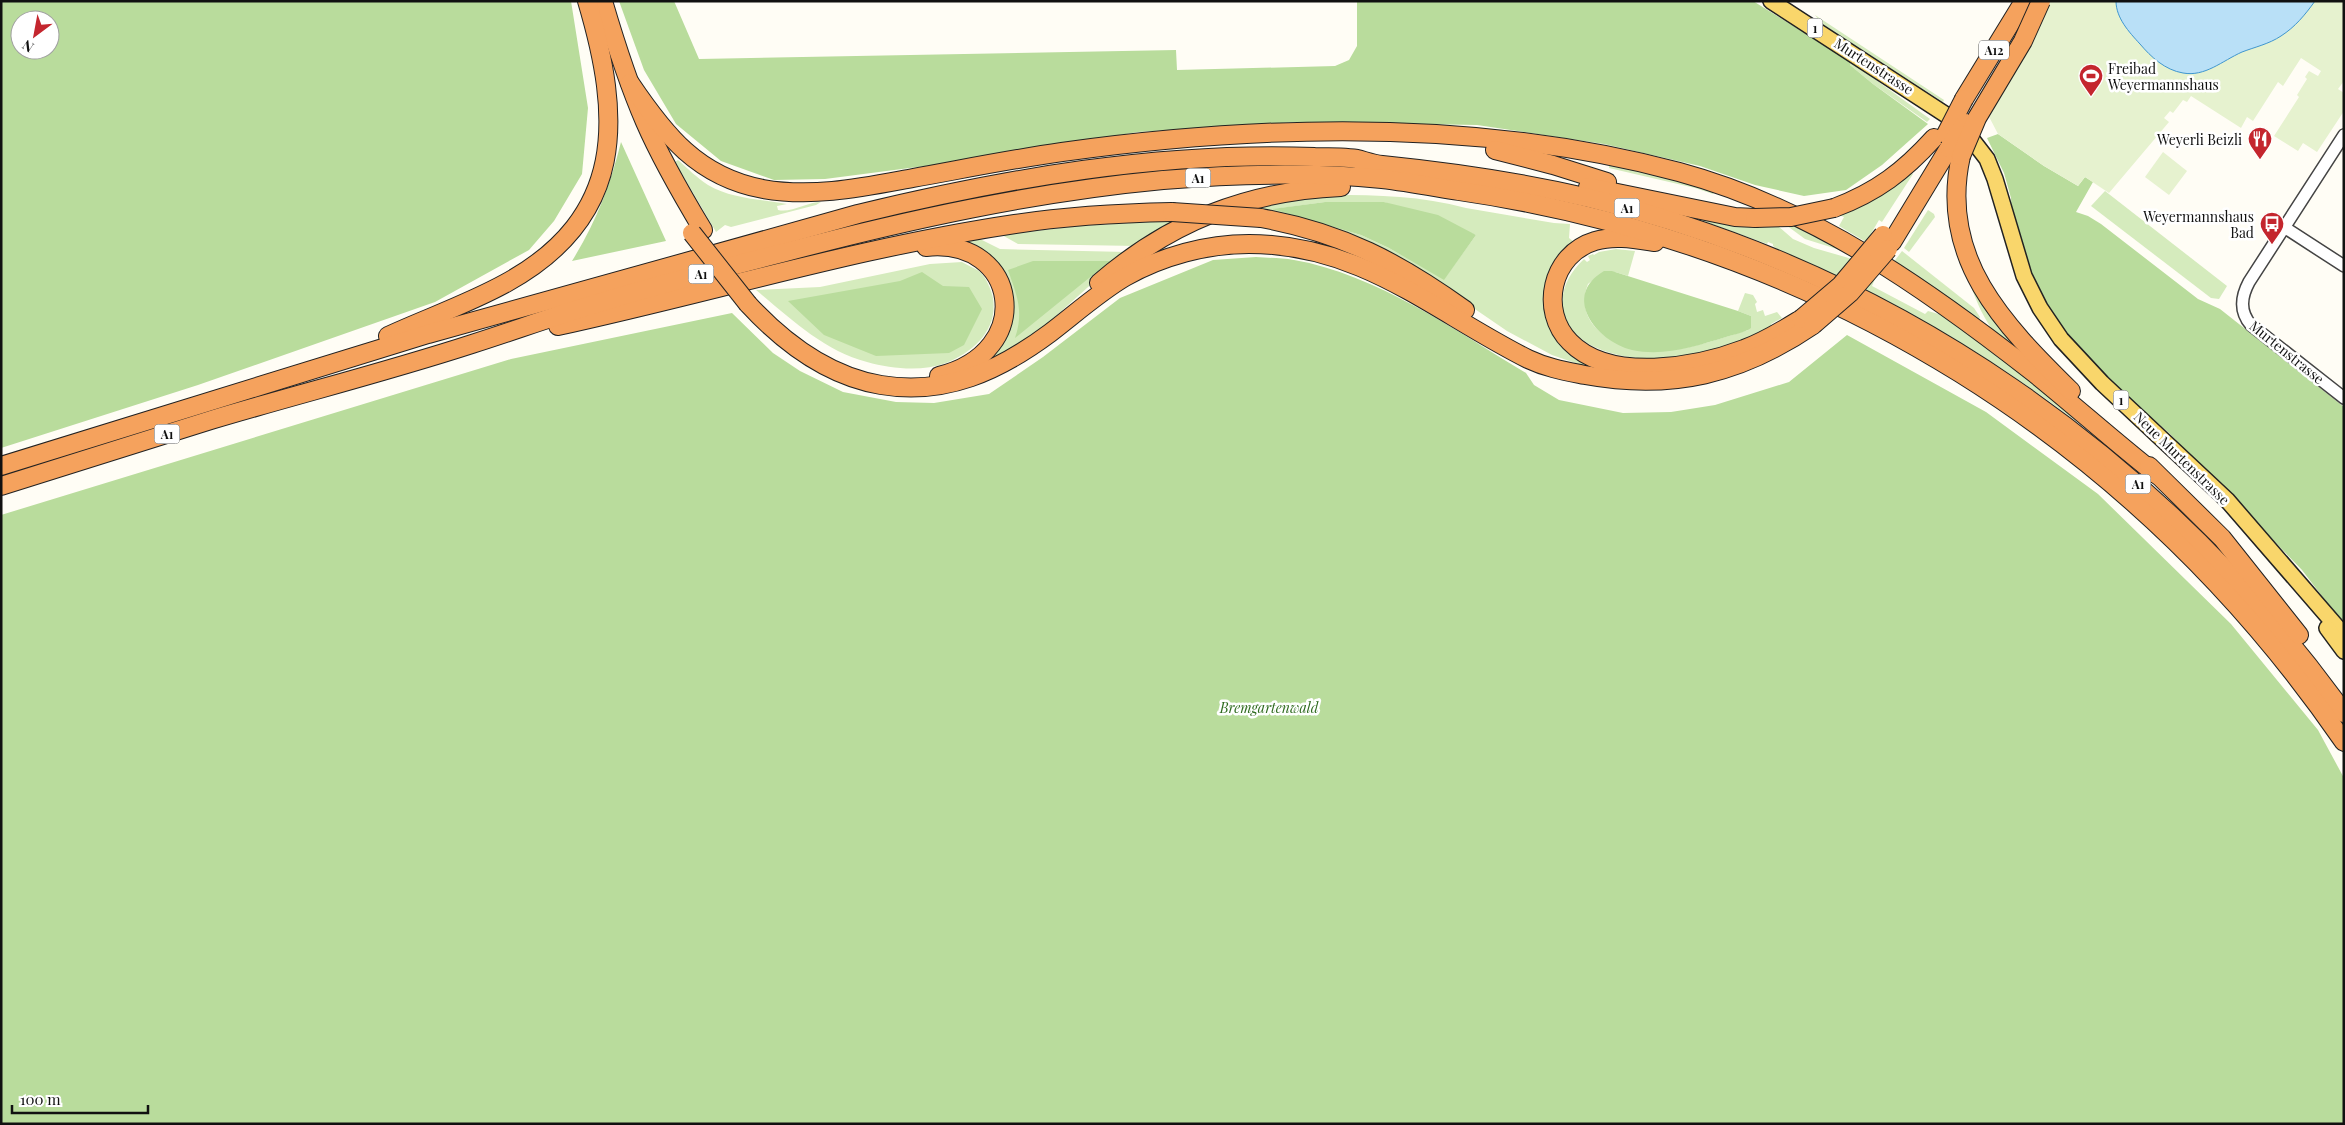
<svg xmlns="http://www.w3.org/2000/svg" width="2345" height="1125" viewBox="0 0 2345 1125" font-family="'Playfair Display',serif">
	<rect width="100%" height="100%" fill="#fffdf5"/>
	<g fill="#d5ebbd" fill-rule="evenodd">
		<polygon points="1815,15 1944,100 1943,102 1822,24"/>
		<polygon points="1851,62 1930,119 1927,122 1873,84 1850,65"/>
		<path d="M 678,160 C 687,168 697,178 708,185 C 732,199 760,199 787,204 L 777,206 L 778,210 C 792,213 807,202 821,202 L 816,205 L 731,227 L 725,225 L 716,232 L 675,162 Z"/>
		<path d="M 1609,164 L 1702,185 L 1748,204 C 1735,202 1726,195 1714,192 L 1713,194 L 1695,188 L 1609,168 Z"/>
		<polygon points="1911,172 1913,174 1882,222 1879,220 1866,242 1839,226 1844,217 1839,215 1871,201"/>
		<polygon points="2105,191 2227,286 2219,299 2211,298 2091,206"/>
		<path d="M 1333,195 C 1378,195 1422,196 1466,208 L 1554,223 L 1570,224 L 1569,238 L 1574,242 L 1574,247 L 1550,313 L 1618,372 L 1584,366 L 1552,355 L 1507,331 L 1434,281 L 1245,210 L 1275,202 ZM 1325,202 L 1384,202 L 1476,235 L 1444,279 L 1389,248 L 1361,235 L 1274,209 Z"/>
		<polygon points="1928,210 1934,214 1935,217 1909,252 1904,248"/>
		<path d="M 1695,216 L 1778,226 L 1793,239 L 1814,248 L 1880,267 L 1872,286 L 1925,314 L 1928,311 L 1956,319 L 2099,435 L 2097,437 C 1998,360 1892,297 1777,249 L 1773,246 L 1773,244 L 1768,242 L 1767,244 L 1695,218 Z"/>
		<polygon points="1164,217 1190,217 1138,246 1018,244 1002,235 1078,226 1149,222"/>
		<path d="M 1953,221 L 2041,369 C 2027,358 2011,348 1998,336 C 1975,313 1960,253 1953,221 Z"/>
		<polygon points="1797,224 1856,255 1805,239 1786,225"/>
		<polygon points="980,239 1000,249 1127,252 1047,324 1018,347 966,374 1008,299 960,242"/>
		<path d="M 1616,249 L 1635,251 L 1628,276 C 1607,269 1606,270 1588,284 C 1582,298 1584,315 1595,327 C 1637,370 1699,345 1748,330 L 1751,316 L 1738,311 L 1745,293 L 1753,295 L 1757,302 L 1755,304 L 1757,312 L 1763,310 L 1765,316 L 1777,312 L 1782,318 L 1771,324 L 1772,327 C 1751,337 1728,347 1705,353 C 1664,365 1572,363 1563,309 C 1560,289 1570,272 1584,259 L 1587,262 L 1590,260 L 1588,256 L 1593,254 L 1594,255 L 1599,252 Z"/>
		<polygon points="1902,251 1974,308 1980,317 1978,322 1893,263"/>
		<path d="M 962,262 C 967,265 974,268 979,271 C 986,277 991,289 993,298 C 998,330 974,352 946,363 C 922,372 892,369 867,362 C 824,351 790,318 756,290 L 820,287 L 930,264 Z"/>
	</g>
	<g fill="#b9dc9c" fill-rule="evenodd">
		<path d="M 1,1 L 571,1 L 588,108 L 582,174 L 554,221 L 529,250 L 435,302 L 198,385 L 1,448 ZM 20,20 L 50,20 L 50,50 L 20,50 Z"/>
		<polygon points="619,1 674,1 699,59 1176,50 1177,70 1335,66 1349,60 1357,46 1357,1 1753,1 1851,62 1850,65 1873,84 1928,124 1882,165 1846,190 1804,196 1755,185 1700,166 1604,144 1477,125 1296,122 1138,132 948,163 825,179 774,180 721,161 676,124 644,70"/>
		<polygon points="1998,134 2044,166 2078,186 2085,177 2093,182 2076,212 2088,216 2101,224 2198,299 2220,309 2344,407 2344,625 2302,570 2169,433 2105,378 2057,324 2025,263 2012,219 2011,198 2004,173 1987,138"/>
		<path d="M 621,142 L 666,241 L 572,261 C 596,222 610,186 621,142 Z"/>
		<polygon points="1325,202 1384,202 1438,215 1476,235 1444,280 1389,248 1361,235 1272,209"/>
		<path d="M 1256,257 C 1269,258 1282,258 1294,260 C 1376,274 1456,331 1526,373 L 1534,385 L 1559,400 L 1623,413 L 1671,412 L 1715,405 L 1789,382 L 1847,335 L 1986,412 L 2098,494 L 2231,624 L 2318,730 L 2344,778 L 2344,1124 L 1,1124 L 1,515 L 511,359 L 732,313 L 773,353 L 800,371 L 843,392 L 896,402 L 934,403 L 989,394 L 1043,357 L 1120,298 L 1213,260 Z"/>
		<path d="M 1033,261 L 1110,261 L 1015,338 C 1024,311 1017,296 1008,270 Z"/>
		<path d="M 1604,271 L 1612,271 L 1738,311 L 1751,316 L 1751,328 C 1744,333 1735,334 1726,337 C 1696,346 1664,357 1632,350 C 1596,341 1561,296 1604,271 Z"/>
		<polygon points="922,272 943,286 969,287 982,309 964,345 949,353 876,356 824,335 788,301 900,281"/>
	</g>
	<g fill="#e6f2cf">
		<polygon points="2049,1 2344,1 2344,81 2338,89 2344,93 2344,111 2317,152 2303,143 2298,151 2274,136 2299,97 2297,95 2307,79 2305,77 2309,71 2318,76 2321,71 2301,58 2283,86 2278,82 2253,121 2247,117 2241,128 2191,96 2187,102 2183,100 2173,113 2170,111 2164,118 2169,122 2109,193 2085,177 2078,186 2044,166 1998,134 1985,109"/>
		<polygon points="2163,152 2187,171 2169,195 2145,177"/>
	</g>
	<path fill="#b9e0f7" stroke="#3f96cf" d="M 2116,1 L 2315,1 C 2305,15 2295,27 2281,36 C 2269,44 2255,47 2242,52 C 2222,61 2205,77 2183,73 C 2165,70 2151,57 2140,44 C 2129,32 2116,18 2116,1 Z"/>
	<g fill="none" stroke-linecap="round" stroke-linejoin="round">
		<defs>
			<g id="minor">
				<path d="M 2344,135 L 2249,282 C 2241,297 2239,311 2251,325 L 2344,398"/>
				<polyline points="2284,227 2344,266"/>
			</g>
			<g id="major">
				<polyline points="1771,1 1960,124 1987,159 1995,179 2024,276 2040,308 2061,339 2102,383 2227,500 2344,635"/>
				<polyline points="2327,628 2344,651"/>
			</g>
			<g id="highway">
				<path d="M 603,1 C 615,42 628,83 645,122 C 661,159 682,195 703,230"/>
				<path d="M 630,83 C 665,135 698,177 763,189 C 814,198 864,187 913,178 C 963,169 1012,159 1062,152 C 1262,124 1482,119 1679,172 C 1812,208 1927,289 2034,373 C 2075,406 2115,442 2157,475"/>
				<polyline points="1964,99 2024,1"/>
				<polyline points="1495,150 1553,165 1607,182"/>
				<path d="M 1961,156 C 1938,258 2003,324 2071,391"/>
				<polyline points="1588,187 1735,217 1755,218"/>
				<path d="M 1834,208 C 1877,192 1904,171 1934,138"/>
				<path d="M 1261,218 C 1343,233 1398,262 1465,310"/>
				<path d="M 1655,242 C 1635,239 1614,235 1595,241 C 1551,254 1539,311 1570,342 C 1610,383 1697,367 1744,349 C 1764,342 1783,330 1801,319"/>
				<polyline points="1892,242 1949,148"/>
				<path d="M 926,247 C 1019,237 1037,352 939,376"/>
				<path d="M 1099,283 C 1170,222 1247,191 1341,187"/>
				<path d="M 748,304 C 784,343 827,376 881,385 C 945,396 999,371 1050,333 C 1075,314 1098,293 1125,277 C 1162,256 1207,244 1249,244 C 1363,244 1434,312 1528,359 C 1547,368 1565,371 1585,375 C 1672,391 1741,374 1813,325"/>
				<path d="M 558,326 C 710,293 860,247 1015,224 C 1067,216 1120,213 1172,212"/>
				<path d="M 388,336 C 427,318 468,304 506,283 C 626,217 622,119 587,1"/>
				<path d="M 1,466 L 428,334 L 858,214 C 1007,178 1161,151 1315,157 C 1329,157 1344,157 1357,159 C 1365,161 1373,164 1382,165 C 1451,172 1520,182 1589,198 C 1894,272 2161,458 2344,713"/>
				<polyline points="2149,466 2222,538 2299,635"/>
				<path d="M 1,486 C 71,464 141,442 211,420 C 298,394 386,372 472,344 C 513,331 554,316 595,304 C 656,285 719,269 782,253 C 907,220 1034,192 1163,180 C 1235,174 1310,172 1382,179 C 1408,182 1434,187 1459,191 C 1823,244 2136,440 2344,742"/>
			</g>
		</defs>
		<use href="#minor" stroke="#444" stroke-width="14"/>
		<use href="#major" stroke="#222" stroke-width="18"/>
		<use href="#highway" stroke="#222" stroke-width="20"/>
		<use href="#minor" stroke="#fff" stroke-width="11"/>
		<use href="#major" stroke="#f9d66b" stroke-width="15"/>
		<use href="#highway" stroke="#f5a25d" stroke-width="18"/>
		<defs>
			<g id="highway-bridge">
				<polyline points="1946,134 1964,99"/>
				<polyline points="1949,148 1965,123"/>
				<polyline points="1961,156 1977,118 2023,41 2041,1"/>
				<polyline points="1172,212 1261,218"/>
				<polyline points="1755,218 1791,217 1834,208"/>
				<polyline points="692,233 748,304"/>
				<polyline points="1801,319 1841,285 1883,235"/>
				<polyline points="1813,325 1850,293 1888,249"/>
			</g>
		</defs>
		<use href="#highway-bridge" stroke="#222" stroke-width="20" stroke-linecap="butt"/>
		<use href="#highway-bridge" stroke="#f5a25d" stroke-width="18"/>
	</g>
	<defs>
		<symbol id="stadium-pin" viewBox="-11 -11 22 30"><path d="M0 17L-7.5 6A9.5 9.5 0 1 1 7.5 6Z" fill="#c4262e" stroke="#fff"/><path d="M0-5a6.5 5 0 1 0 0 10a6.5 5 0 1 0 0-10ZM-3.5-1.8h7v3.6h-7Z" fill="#fff"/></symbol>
		<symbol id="restaurant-pin" viewBox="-11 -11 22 30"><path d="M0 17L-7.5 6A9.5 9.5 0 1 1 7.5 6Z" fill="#c4262e" stroke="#fff"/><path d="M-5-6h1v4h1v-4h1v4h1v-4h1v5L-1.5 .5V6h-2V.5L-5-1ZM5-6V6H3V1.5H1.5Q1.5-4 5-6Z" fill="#fff"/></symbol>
		<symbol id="bus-pin" viewBox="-11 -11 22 30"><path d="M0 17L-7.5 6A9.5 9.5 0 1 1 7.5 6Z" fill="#c4262e" stroke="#fff"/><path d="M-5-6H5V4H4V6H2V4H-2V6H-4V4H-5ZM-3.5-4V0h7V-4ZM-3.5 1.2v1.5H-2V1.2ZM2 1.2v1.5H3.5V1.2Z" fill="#fff"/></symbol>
	</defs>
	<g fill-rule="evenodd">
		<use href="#stadium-pin" x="2077" y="62" width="28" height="38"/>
		<use href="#restaurant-pin" x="2246" y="125" width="28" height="38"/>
		<use href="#bus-pin" x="2258" y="210" width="28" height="38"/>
	</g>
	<g text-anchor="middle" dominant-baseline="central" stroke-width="5" stroke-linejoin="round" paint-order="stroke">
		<g fill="#fff" stroke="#585858" stroke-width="1">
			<rect x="1807.5" y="18.5" width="15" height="19" rx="4"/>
			<rect x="1979" y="40.5" width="30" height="19" rx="4"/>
			<rect x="1185.5" y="168.5" width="25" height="19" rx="4"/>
			<rect x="1614.5" y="198.5" width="25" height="19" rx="4"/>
			<rect x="688.5" y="264.5" width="25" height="19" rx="4"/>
			<rect x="2113.5" y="390.5" width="15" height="19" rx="4"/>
			<rect x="154.5" y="424.5" width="25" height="19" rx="4"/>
			<rect x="2125.5" y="474.5" width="25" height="19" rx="4"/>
		</g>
		<g font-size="12" font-weight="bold" fill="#111">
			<text x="1815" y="28">1</text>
			<text x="1994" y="50">A12</text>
			<text x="1198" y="178">A1</text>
			<text x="1627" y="208">A1</text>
			<text x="701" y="274">A1</text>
			<text x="2121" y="400">1</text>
			<text x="167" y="434">A1</text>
			<text x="2138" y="484">A1</text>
		</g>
		<g font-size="14" fill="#111" stroke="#fff">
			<text transform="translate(1874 66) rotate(33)">Murtenstrasse</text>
			<text transform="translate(2287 352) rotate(39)">Murtenstrasse</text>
			<text transform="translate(2182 458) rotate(44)">Neue Murtenstrasse</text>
		</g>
		<g font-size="14" fill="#111" stroke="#fff" text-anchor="end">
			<text x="2108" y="68" text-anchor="start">Freibad<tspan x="2108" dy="16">Weyermannshaus</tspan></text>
			<text x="2242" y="139">Weyerli Beizli</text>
			<text x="2254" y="216">Weyermannshaus<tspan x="2254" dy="16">Bad</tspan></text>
		</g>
		<g font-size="14" font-style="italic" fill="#2f6b1f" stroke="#fff">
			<text x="1269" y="707">Bremgartenwald</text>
		</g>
	</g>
	<rect width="2345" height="1125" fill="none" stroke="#111111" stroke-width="5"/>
	<g transform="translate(35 35) rotate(212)"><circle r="24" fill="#ffffff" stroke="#a0a0a0"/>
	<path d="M0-4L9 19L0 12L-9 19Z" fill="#c4262e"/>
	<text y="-8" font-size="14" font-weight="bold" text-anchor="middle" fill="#111111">N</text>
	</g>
	<path d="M12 1105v8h136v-8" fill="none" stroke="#111111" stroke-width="2.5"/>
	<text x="20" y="1105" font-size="15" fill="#111111" stroke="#ffffff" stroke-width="4" paint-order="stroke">100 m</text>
</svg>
